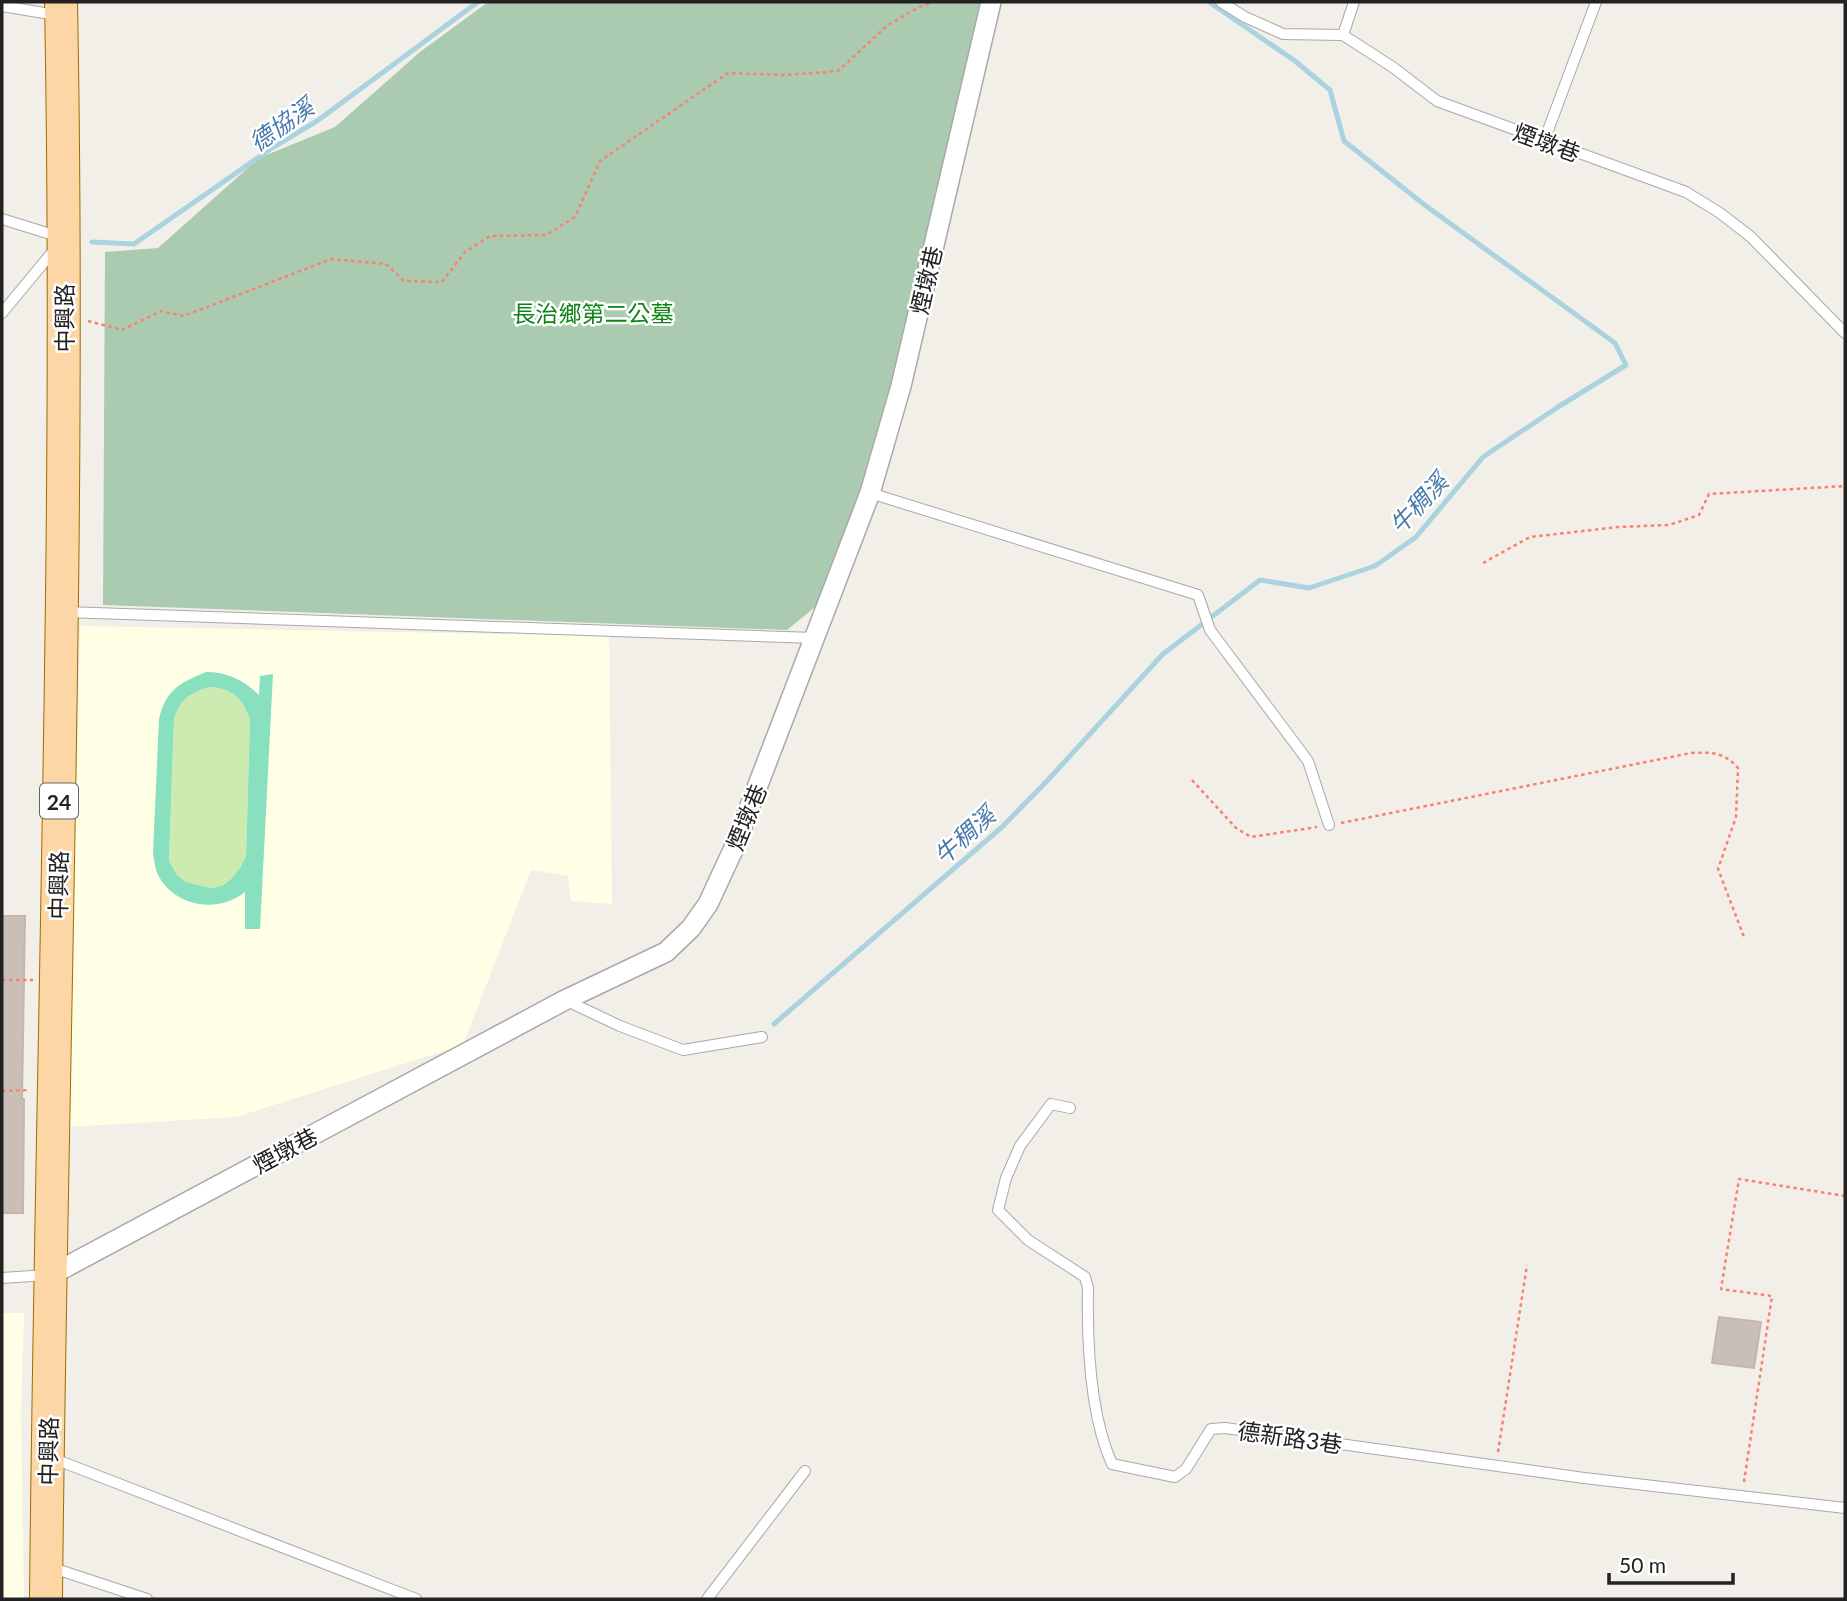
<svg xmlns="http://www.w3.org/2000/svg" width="1847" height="1601" viewBox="0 0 1847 1601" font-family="Lato,'Noto Sans TC',sans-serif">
	<rect width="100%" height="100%" fill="#f2efe9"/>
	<g fill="#ffffe5">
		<polygon points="80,626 609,636 612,904 571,901 568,876 531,870 463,1045 236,1117 69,1127"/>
		<polygon points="2,1313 24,1313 21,1416 24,1599 2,1599"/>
	</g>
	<path fill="#cdebb0" d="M 209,687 C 232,688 242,698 250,719 L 246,856 L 240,868 L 231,879 L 222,886 L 211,888 L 186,882 L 177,876 L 169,861 L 174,719 C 180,700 190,693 209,687 Z"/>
	<polygon fill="#aacbaf" points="488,2 987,2 894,393 820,603 787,630 103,605 105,252 158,248 259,158 335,127 420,52"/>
	<path fill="#88e0be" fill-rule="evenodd" d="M 206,672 C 228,672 243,680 259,695 L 260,676 L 273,674 L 260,929 L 245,929 L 245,892 C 218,914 175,907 158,875 C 155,868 154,859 153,853 L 159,719 C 166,690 179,683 206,672 ZM 209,687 C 232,688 242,698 250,719 L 246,856 L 240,868 L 231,879 L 222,886 L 211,888 L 186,882 L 177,875 L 169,861 L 174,719 C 180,700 190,693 209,687 Z"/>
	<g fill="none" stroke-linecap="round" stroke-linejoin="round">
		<g stroke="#aad3df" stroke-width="5">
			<polyline points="92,242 134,244 272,148 317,121 478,2"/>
			<polyline points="774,1024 1002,827 1047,781 1163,654 1260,580 1309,588 1375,566 1416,537 1483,457 1558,407 1626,365 1615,343 1426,206 1344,141 1330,90 1295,61 1209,2"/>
		</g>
	</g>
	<g fill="#c7bfb8" stroke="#c4b6ab" stroke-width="2">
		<polygon points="2,916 25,916 22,1099 24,1099 23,1213 2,1213"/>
		<polygon points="1719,1317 1761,1322 1754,1368 1712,1363"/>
	</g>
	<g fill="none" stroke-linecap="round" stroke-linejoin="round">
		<defs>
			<g id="lane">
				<polyline points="1221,2 1245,17 1283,34 1343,35 1394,68 1437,101 1686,192 1720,213 1751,237 1845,333"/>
				<polyline points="2,6 56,15"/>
				<polyline points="1343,35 1354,2"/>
				<polyline points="1544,141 1596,2"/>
				<polyline points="2,219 60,237"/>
				<polyline points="2,313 55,249"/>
				<polyline points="870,493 1198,595 1210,630 1308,761 1329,825"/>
				<polyline points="65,612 815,638"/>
				<polyline points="565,1000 620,1026 683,1050 762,1037"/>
				<path d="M 1070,1108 L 1051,1104 L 1020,1146 L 1006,1178 L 998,1210 L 1028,1240 L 1085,1277 L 1088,1288 C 1087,1341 1090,1415 1112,1464 L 1175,1477 L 1186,1469 L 1211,1429 L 1225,1428 L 1584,1478 L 1845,1508"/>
				<polyline points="2,1278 47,1275"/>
				<polyline points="52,1458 416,1599"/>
				<polyline points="50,1567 147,1599"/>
				<polyline points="707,1599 805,1471"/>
			</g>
			<polyline id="street" points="51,1275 565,1000 666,952 691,928 708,904 733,850 870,493 901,386 991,2"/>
			<path id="primary" d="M 46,1599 C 51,1067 71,534 61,2"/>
		</defs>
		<use href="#lane" stroke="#a9a9a9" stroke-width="12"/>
		<use href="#street" stroke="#a9a9a9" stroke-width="22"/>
		<use href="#primary" stroke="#a06b00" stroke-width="34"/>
		<g stroke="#fa8072" stroke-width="2.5" stroke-dasharray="3.5 3.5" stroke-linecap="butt">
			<polyline points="88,321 122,330 161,311 184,316 331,259 386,264 404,281 442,282 465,252 490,236 546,235 575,217 600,161 728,73 785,75 838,71 888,25 919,7 934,2"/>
			<polyline points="1483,563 1530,537 1618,527 1669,525 1699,515 1709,494 1845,486"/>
			<polyline points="1192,780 1236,828 1251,837 1317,827"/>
			<path d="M 1341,823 L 1691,753 C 1711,752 1724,752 1738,768 L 1736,817 L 1718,869 L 1744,937"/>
			<polyline points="2,980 33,980"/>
			<polyline points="2,1091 30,1090"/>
			<polyline points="1498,1452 1527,1265"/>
			<polyline points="1744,1482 1772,1296 1721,1289 1739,1179 1845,1196"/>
		</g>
		<use href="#lane" stroke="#fff" stroke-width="10"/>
		<use href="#street" stroke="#fff" stroke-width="19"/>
		<use href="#primary" stroke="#fcd6a4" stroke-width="32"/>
	</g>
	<g text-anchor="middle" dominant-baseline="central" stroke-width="5" stroke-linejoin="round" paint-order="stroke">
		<rect fill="#fff" stroke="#646464" stroke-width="2" x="40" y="783.5" width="38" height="35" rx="5"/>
		<g font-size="21" font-weight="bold" fill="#222">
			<text x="59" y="801">24</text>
		</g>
		<g font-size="23" fill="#222" stroke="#fff">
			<text transform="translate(1547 142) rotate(20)">煙墩巷</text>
			<text transform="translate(926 280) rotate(-77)">煙墩巷</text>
			<text transform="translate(64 318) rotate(-90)">中興路</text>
			<text transform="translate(746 817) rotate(-68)">煙墩巷</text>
			<text transform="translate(58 885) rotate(-89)">中興路</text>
			<text transform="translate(285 1150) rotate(-28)">煙墩巷</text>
			<text transform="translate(1290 1437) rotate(8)">德新路3巷</text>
			<text transform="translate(48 1451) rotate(-89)">中興路</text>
		</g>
		<g font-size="23" fill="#0c8416" stroke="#fff">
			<text x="593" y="313">長治鄉第二公墓</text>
		</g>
		<g font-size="24" font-style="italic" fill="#4a7aab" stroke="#fff">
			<text transform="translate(281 124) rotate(-35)">德協溪</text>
			<text transform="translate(1418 503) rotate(-47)">牛稠溪</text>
			<text transform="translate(964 835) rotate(-42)">牛稠溪</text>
		</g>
	</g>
	<rect width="1847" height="1601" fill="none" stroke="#222222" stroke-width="7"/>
	<path d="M1609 1573v10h124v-10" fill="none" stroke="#222222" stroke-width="3.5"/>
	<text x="1619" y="1573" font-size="21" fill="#222222" stroke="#ffffff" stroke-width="5" paint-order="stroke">50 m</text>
</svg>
